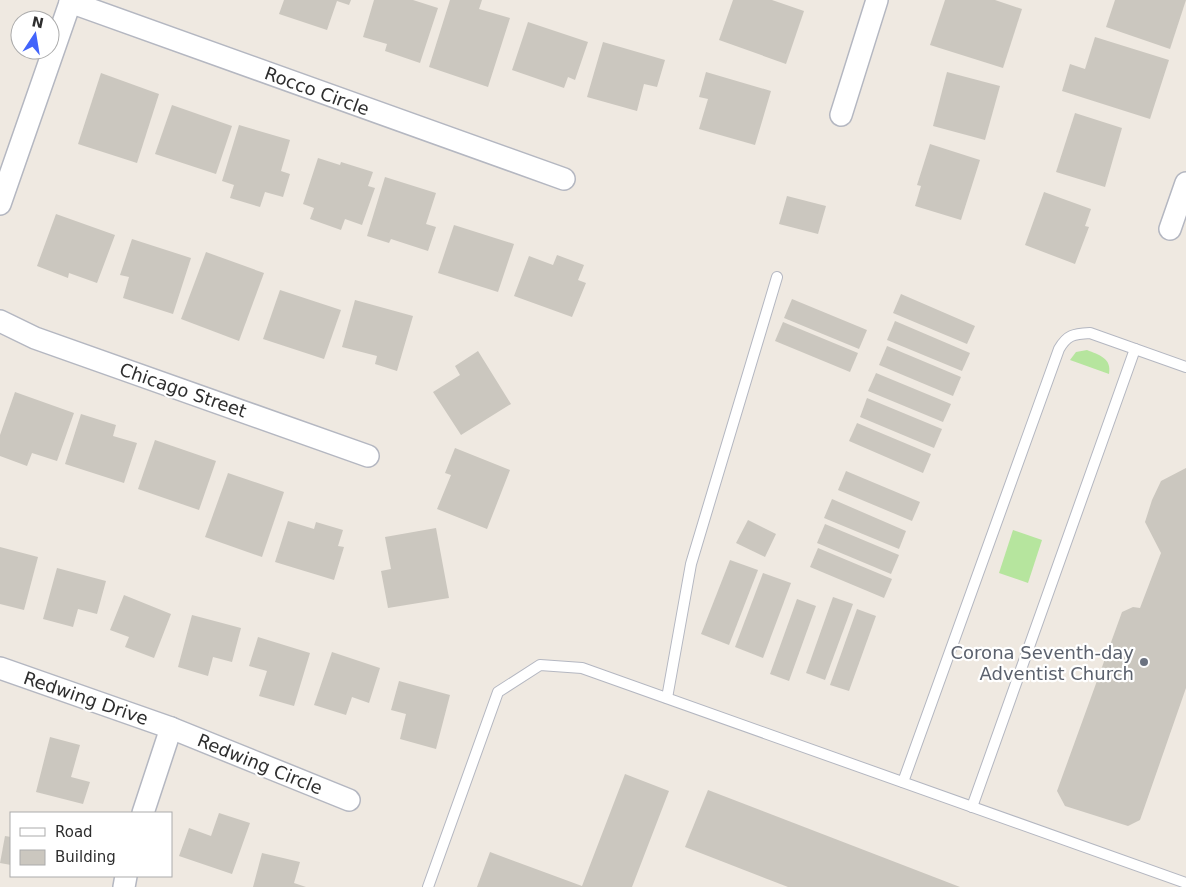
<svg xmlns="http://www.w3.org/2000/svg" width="1186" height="887" viewBox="0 0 1186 887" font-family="'DejaVu Sans',sans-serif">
	<rect width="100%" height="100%" fill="#efe9e1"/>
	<g fill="#b6e59e">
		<path d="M 1087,350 C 1099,355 1112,358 1109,374 L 1070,360 L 1076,352 Z"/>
		<polygon points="1013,530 1042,540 1028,583 999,573"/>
	</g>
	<g fill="#cbc7bf">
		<polygon points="284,0 351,0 349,5 337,1 327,30 279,14"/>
		<polygon points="374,0 413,0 438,8 420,63 385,51 387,44 363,37"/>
		<polygon points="450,0 482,0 479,9 510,18 488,87 429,67"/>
		<polygon points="733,0 772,0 804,11 786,64 719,40"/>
		<polygon points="945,0 995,0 1022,9 1003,68 930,45"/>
		<polygon points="1115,0 1186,0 1170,49 1106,27"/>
		<polygon points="528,22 588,42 575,80 568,77 564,88 512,70"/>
		<polygon points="1095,37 1169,60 1150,119 1062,91 1070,64 1085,69"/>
		<polygon points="603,42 665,60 657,87 644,84 637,111 587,97"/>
		<polygon points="706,72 771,91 755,145 699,129 708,99 699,97"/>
		<polygon points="947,72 1000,86 985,140 933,126"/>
		<polygon points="101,73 159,94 137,163 78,144"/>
		<polygon points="172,105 232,126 216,174 155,154"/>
		<polygon points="1075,113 1122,128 1105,187 1056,172"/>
		<polygon points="239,125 290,140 281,171 290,174 283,197 265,192 260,207 230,198 234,185 222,181"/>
		<polygon points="930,144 980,160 961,220 915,206 921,186 917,185"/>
		<polygon points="318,158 340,165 341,162 373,172 368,186 375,188 362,225 345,219 341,230 310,219 314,208 303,204"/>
		<polygon points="385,177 436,193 426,224 436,227 428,251 391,239 389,243 367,236"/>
		<polygon points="1044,192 1091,209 1085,226 1089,227 1075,264 1025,245"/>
		<polygon points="787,196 826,206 818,234 779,224"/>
		<polygon points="56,214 115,235 97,283 69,273 68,278 37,266"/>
		<polygon points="454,225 514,244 498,292 438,273"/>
		<polygon points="132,239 191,258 173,314 123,298 129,277 120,275"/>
		<polygon points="206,252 264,273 239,341 181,319"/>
		<polygon points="557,255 584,265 578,280 586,283 572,317 514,296 529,256 553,265"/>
		<polygon points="280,290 341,310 324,359 263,339"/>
		<polygon points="901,294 975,326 967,344 893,313"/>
		<polygon points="792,299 867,330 859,349 784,318"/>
		<polygon points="355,300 413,316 397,371 375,364 377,356 342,347"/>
		<polygon points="895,321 970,353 962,371 887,340"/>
		<polygon points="783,322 858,353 850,372 775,341"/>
		<polygon points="887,346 961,377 953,396 879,365"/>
		<polygon points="478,351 511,404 461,435 433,392 460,375 455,366"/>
		<polygon points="876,373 951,404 943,422 868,391"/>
		<polygon points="15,392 74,413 57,461 32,453 27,466 0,456 0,435"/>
		<polygon points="867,398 942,429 934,448 860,417"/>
		<polygon points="81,414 116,425 113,436 137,443 124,483 65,464"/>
		<polygon points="857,423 931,454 923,473 849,441"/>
		<polygon points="155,440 216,461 199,510 138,489"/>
		<polygon points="455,448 510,470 487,529 437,509 451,475 445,473"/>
		<polygon points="1186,468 1186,688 1140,820 1128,826 1065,806 1057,791 1122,612 1133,607 1140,608 1161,553 1145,522 1152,500 1161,481"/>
		<polygon points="846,471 920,502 912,521 838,490"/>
		<polygon points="228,473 284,492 262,557 205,537"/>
		<polygon points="832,499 906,531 899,549 824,518"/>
		<polygon points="748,520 776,534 765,557 736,543"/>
		<polygon points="288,521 314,529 316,522 343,530 338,546 344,547 334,580 275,562"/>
		<polygon points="825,524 899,555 891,574 817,543"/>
		<polygon points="436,528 449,598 388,608 381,571 391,569 385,537"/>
		<polygon points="0,547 38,557 24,610 0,604"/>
		<polygon points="818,548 892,579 884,598 810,567"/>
		<polygon points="730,560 758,570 729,645 701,634"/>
		<polygon points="57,568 106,581 97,614 78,609 73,627 43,619"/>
		<polygon points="763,573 791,583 763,658 735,647"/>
		<polygon points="124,595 171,614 154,658 125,647 129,637 110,630"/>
		<polygon points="833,597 853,604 825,680 806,673"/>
		<polygon points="797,599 816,606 789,681 770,674"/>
		<polygon points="857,609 876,616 849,691 830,685"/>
		<polygon points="192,615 241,628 232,662 213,657 208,676 178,667"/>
		<polygon points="258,637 310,653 294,706 259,696 267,671 249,666"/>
		<polygon points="332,652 380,668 369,703 352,697 346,715 314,705"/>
		<polygon points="399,681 450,695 436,749 400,739 406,714 391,710"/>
		<polygon points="50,737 80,745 71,777 90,782 83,804 36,792"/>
		<polygon points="625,774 669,791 632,887 477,887 490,852 582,886"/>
		<polygon points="708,790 960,887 788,887 685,847"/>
		<polygon points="219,813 250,823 232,874 179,856 189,828 211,836"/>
		<polygon points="5,836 11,837 11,865 0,863"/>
		<polygon points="262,853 300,862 294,883 306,887 253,887"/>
	</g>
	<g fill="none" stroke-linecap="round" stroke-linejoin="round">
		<defs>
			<g id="lane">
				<polyline points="667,698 691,564 777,277"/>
				<path d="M 903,782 L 1059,349 C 1067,335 1073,334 1090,333 L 1186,367"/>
				<polyline points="972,807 1135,349"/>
				<polyline points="428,887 498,692 540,665 582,668 1186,883"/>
			</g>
			<g id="street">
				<polyline points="70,2 564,179"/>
				<polyline points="841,115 877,0"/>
				<polyline points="0,204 71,0"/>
				<polyline points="1170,229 1186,183"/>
				<polyline points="0,321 35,338 368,456"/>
				<polyline points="0,668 171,728 349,800"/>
				<polyline points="143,813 171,728"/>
				<polyline points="124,887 126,876"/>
			</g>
		</defs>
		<use href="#lane" stroke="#b4b7c1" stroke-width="12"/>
		<use href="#street" stroke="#b4b7c1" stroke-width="24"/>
		<use href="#lane" stroke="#fff" stroke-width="10"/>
		<use href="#street" stroke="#fff" stroke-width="21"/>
	</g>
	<circle fill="#6b7280" stroke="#fff" stroke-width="2" cx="1144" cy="662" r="5"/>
	<g text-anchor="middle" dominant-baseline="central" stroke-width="4.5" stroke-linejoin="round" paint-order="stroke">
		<g font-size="18" fill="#2e2e2e" stroke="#fff">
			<text transform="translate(317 91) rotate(20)">Rocco Circle</text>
			<text transform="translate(183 390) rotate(19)">Chicago Street</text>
			<text transform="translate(86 698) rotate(19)">Redwing Drive</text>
			<text transform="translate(260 764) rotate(22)">Redwing Circle</text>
		</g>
		<g font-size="18" fill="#5b616d" stroke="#fff" text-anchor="end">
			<text x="1134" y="652">Corona Seventh-day<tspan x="1134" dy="21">Adventist Church</tspan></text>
		</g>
	</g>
	<rect x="10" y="812" width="162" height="65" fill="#ffffff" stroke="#ababab"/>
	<rect x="20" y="828" width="25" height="8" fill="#ffffff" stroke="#ababab"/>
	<text x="55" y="837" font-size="15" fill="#2e2e2e">Road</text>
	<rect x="20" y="850" width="25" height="15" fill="#cbc7bf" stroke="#ababab"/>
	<text x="55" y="862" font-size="15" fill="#2e2e2e">Building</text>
	<g transform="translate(35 35) rotate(12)"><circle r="24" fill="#ffffff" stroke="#ababab"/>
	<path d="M0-4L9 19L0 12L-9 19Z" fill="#4264fb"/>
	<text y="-8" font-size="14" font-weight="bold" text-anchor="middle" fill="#2e2e2e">N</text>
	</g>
</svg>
